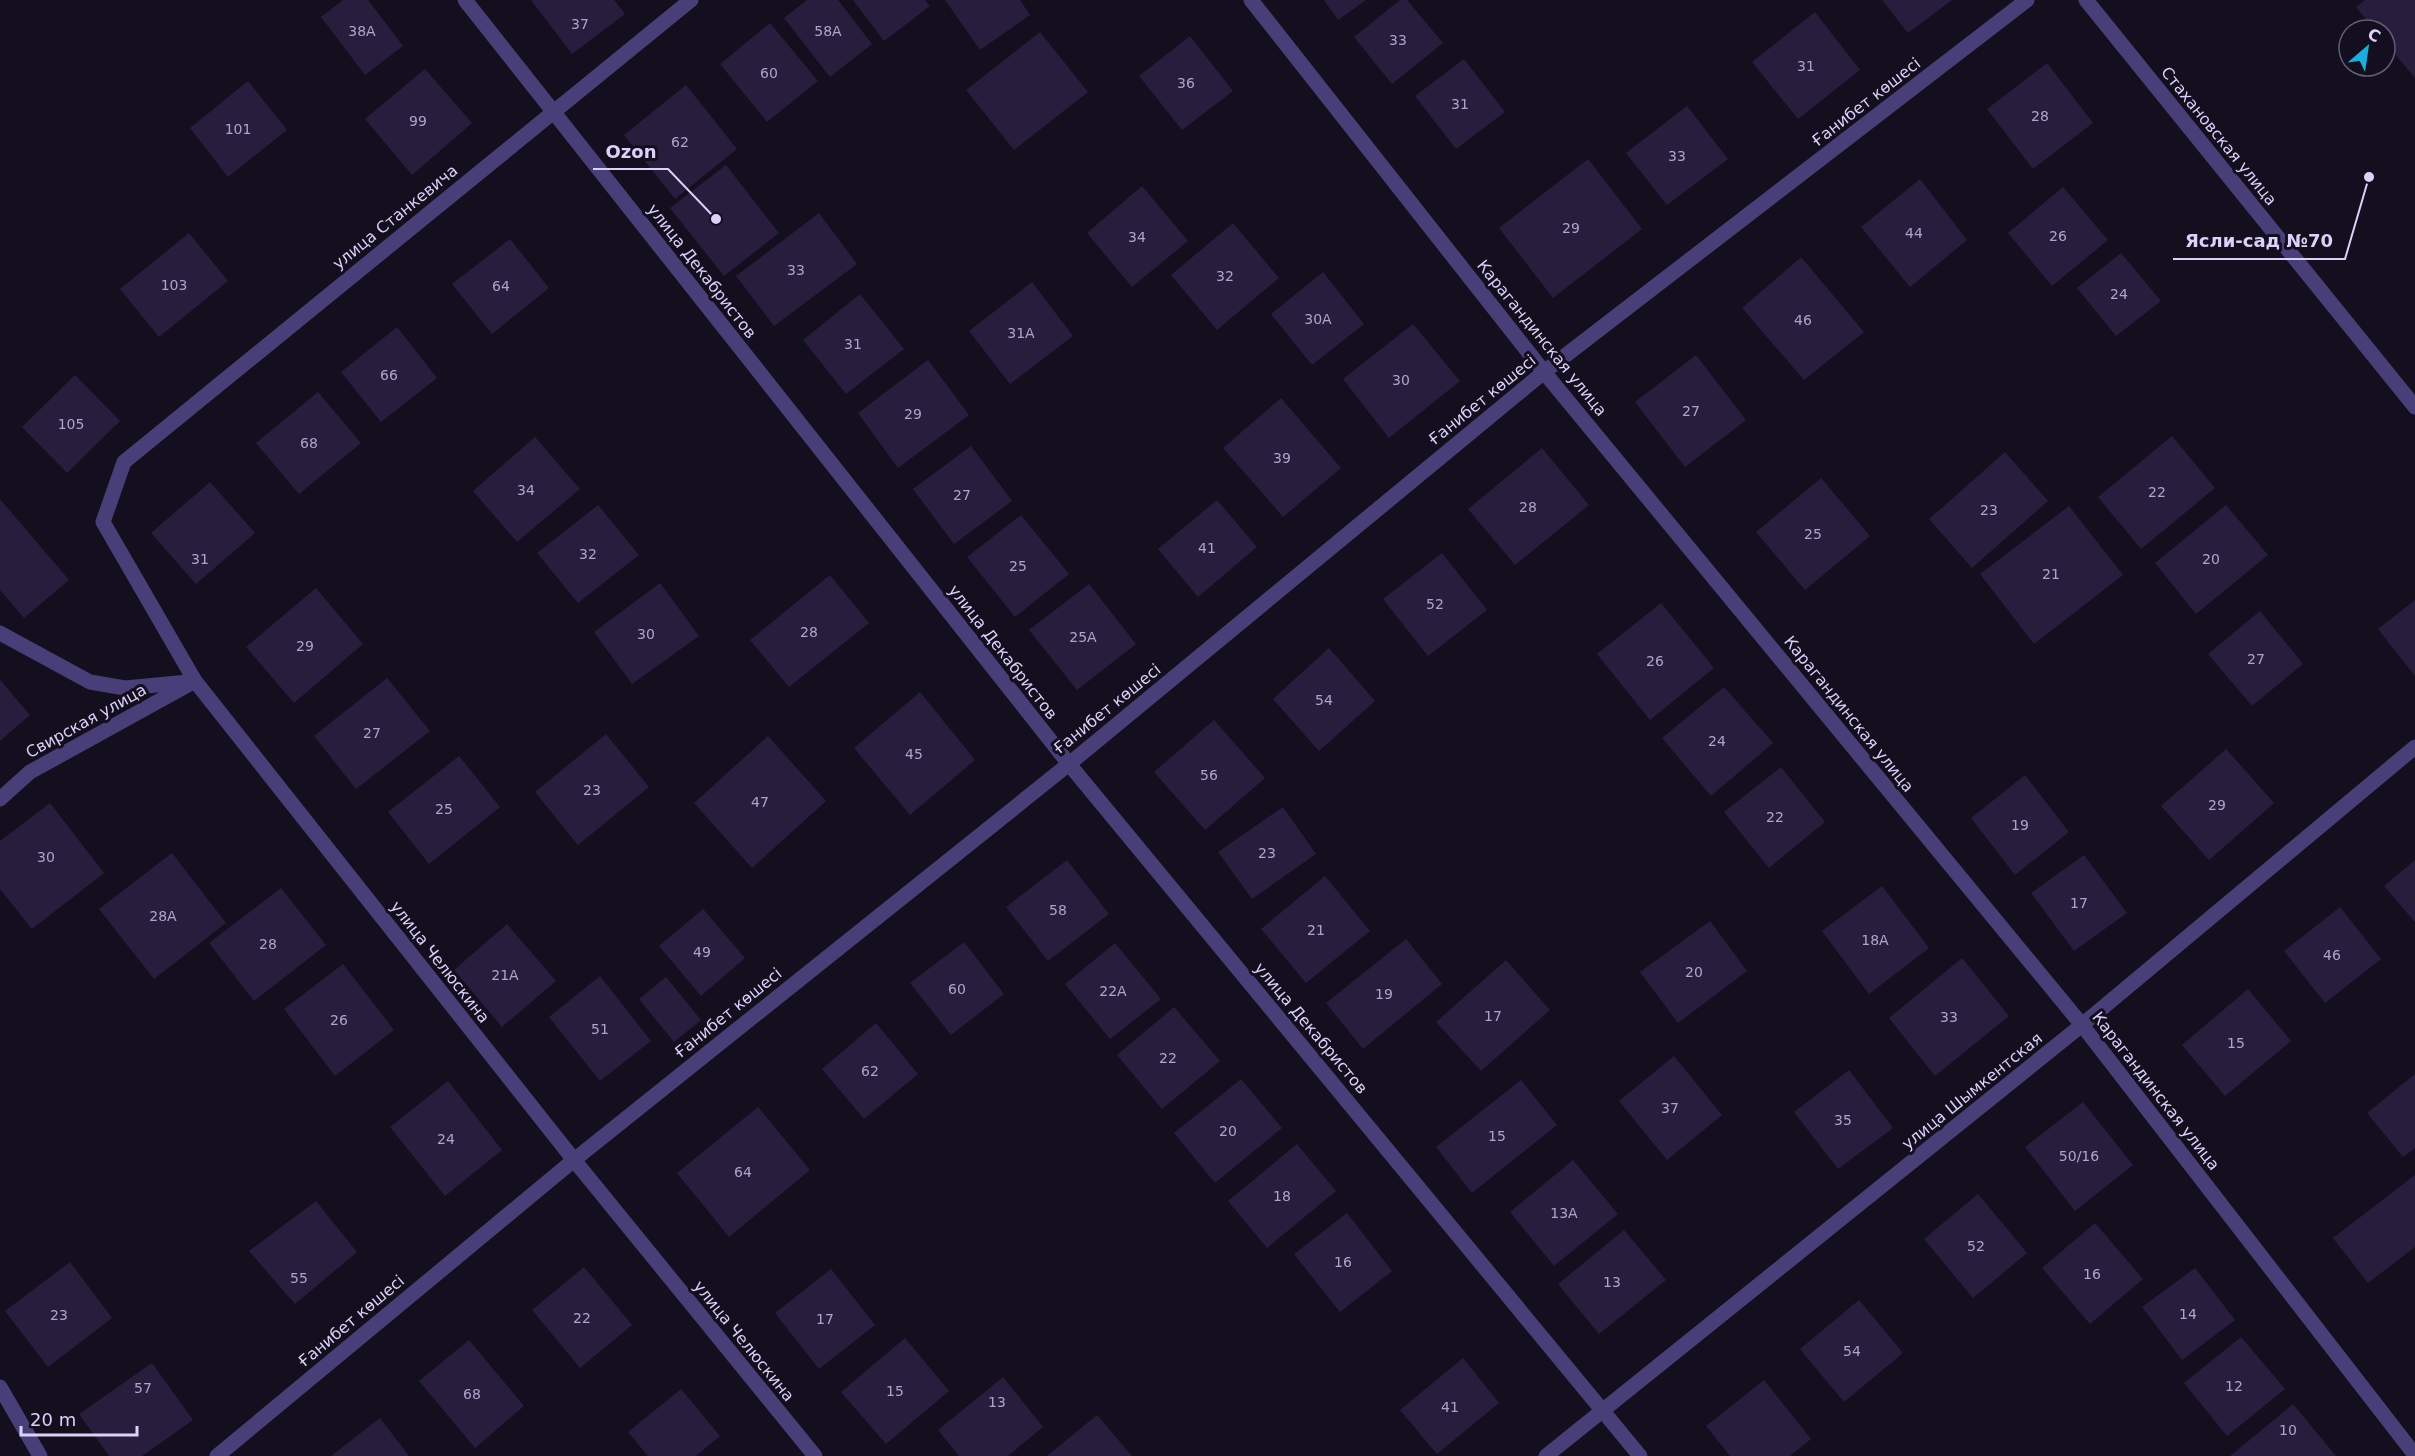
<svg xmlns="http://www.w3.org/2000/svg" width="2415" height="1456" viewBox="0 0 2415 1456" font-family="'DejaVu Sans',sans-serif">
	<rect width="100%" height="100%" fill="#130f1e"/>
	<g fill="#281d3d">
		<polygon points="343,0 368,0 403,46 365,75 321,17"/>
		<polygon points="531,0 614,0 625,14 572,54"/>
		<polygon points="807,0 838,0 872,44 830,77 784,18"/>
		<polygon points="853,0 925,0 930,6 884,41"/>
		<polygon points="945,0 1020,0 1030,15 980,50"/>
		<polygon points="1324,0 1366,0 1338,20"/>
		<polygon points="1400,0 1407,0 1443,43 1392,84 1354,37"/>
		<polygon points="1882,0 1952,0 1908,33"/>
		<polygon points="2365,0 2415,0 2415,78 2385,42 2385,30 2375,30 2356,7"/>
		<polygon points="1815,12 1860,70 1798,119 1752,62"/>
		<polygon points="770,23 818,81 767,122 720,64"/>
		<polygon points="1040,32 1088,92 1014,150 966,90"/>
		<polygon points="1190,36 1233,91 1182,130 1139,76"/>
		<polygon points="1464,59 1505,112 1456,149 1415,96"/>
		<polygon points="2047,63 2093,123 2033,169 1987,109"/>
		<polygon points="425,69 472,123 412,175 365,119"/>
		<polygon points="248,81 287,130 228,177 190,128"/>
		<polygon points="686,85 737,149 675,199 624,135"/>
		<polygon points="1687,106 1728,159 1667,205 1626,153"/>
		<polygon points="1588,159 1642,229 1553,298 1499,228"/>
		<polygon points="726,165 779,233 724,276 670,208"/>
		<polygon points="1920,179 1967,240 1910,287 1861,227"/>
		<polygon points="1142,186 1188,241 1132,287 1087,233"/>
		<polygon points="2063,187 2108,240 2052,286 2008,233"/>
		<polygon points="819,213 857,264 774,326 736,276"/>
		<polygon points="1233,223 1279,278 1217,330 1171,275"/>
		<polygon points="189,233 228,281 159,337 120,289"/>
		<polygon points="510,239 549,288 492,334 452,284"/>
		<polygon points="2121,253 2161,301 2116,336 2077,288"/>
		<polygon points="1801,257 1864,332 1804,380 1742,308"/>
		<polygon points="1323,272 1364,324 1312,365 1271,314"/>
		<polygon points="1032,282 1073,336 1010,384 969,331"/>
		<polygon points="860,294 904,349 846,394 803,340"/>
		<polygon points="1413,324 1460,381 1389,438 1343,379"/>
		<polygon points="397,327 437,378 381,422 341,372"/>
		<polygon points="1696,355 1746,420 1685,467 1635,402"/>
		<polygon points="928,360 969,415 898,468 858,413"/>
		<polygon points="75,375 120,421 67,473 22,427"/>
		<polygon points="318,392 361,443 299,494 256,443"/>
		<polygon points="1281,398 1341,468 1283,517 1223,448"/>
		<polygon points="2172,436 2215,488 2141,549 2098,497"/>
		<polygon points="535,437 580,489 517,542 473,491"/>
		<polygon points="971,446 1012,501 954,544 913,489"/>
		<polygon points="1542,448 1589,505 1515,565 1468,509"/>
		<polygon points="2005,452 2048,501 1972,568 1929,519"/>
		<polygon points="1821,478 1870,536 1805,590 1756,532"/>
		<polygon points="210,482 255,533 196,584 151,533"/>
		<polygon points="0,499 69,580 24,618 0,590"/>
		<polygon points="1217,500 1257,547 1198,597 1158,549"/>
		<polygon points="598,505 639,555 578,603 537,553"/>
		<polygon points="2226,505 2268,555 2196,614 2155,563"/>
		<polygon points="2069,506 2123,575 2034,644 1980,574"/>
		<polygon points="1021,515 1069,574 1015,617 967,557"/>
		<polygon points="1442,553 1487,610 1428,656 1383,599"/>
		<polygon points="830,575 869,623 789,687 750,640"/>
		<polygon points="660,583 699,636 632,684 594,632"/>
		<polygon points="1089,584 1136,644 1077,690 1029,630"/>
		<polygon points="316,588 363,644 294,703 246,647"/>
		<polygon points="2415,600 2415,676 2378,629"/>
		<polygon points="1661,603 1714,668 1650,720 1597,654"/>
		<polygon points="2260,611 2303,664 2252,706 2208,654"/>
		<polygon points="1329,648 1375,701 1319,751 1273,699"/>
		<polygon points="387,678 430,731 356,789 314,736"/>
		<polygon points="0,680 30,715 0,741"/>
		<polygon points="1724,687 1773,743 1711,796 1662,738"/>
		<polygon points="920,692 975,760 910,815 854,748"/>
		<polygon points="1214,720 1265,778 1205,830 1154,772"/>
		<polygon points="606,734 649,787 578,845 535,792"/>
		<polygon points="768,736 826,801 752,868 694,803"/>
		<polygon points="2226,749 2274,803 2209,860 2161,806"/>
		<polygon points="459,756 500,807 429,864 388,812"/>
		<polygon points="1781,767 1825,822 1769,868 1724,812"/>
		<polygon points="2025,775 2069,832 2015,875 1971,818"/>
		<polygon points="50,803 104,873 32,929 0,889 0,841"/>
		<polygon points="1283,807 1316,854 1252,899 1218,852"/>
		<polygon points="172,853 226,923 154,979 99,909"/>
		<polygon points="2084,855 2127,913 2074,951 2031,893"/>
		<polygon points="1067,860 1109,914 1048,961 1006,907"/>
		<polygon points="2415,860 2415,922 2384,886"/>
		<polygon points="1325,876 1370,931 1306,983 1261,929"/>
		<polygon points="1882,886 1929,948 1869,994 1822,931"/>
		<polygon points="281,888 326,945 254,1001 209,943"/>
		<polygon points="2340,907 2381,959 2325,1003 2284,951"/>
		<polygon points="703,909 745,958 701,996 659,946"/>
		<polygon points="1710,921 1747,971 1678,1023 1640,972"/>
		<polygon points="507,924 556,981 502,1027 454,970"/>
		<polygon points="1406,939 1442,984 1363,1049 1326,1003"/>
		<polygon points="964,942 1004,994 951,1035 910,983"/>
		<polygon points="1115,943 1161,999 1110,1039 1065,984"/>
		<polygon points="1962,958 2009,1016 1935,1076 1889,1018"/>
		<polygon points="1506,960 1550,1010 1481,1071 1436,1022"/>
		<polygon points="343,964 394,1030 335,1076 284,1009"/>
		<polygon points="600,976 651,1041 600,1081 549,1017"/>
		<polygon points="666,977 701,1020 674,1042 639,999"/>
		<polygon points="2248,989 2291,1041 2225,1096 2182,1045"/>
		<polygon points="1174,1007 1220,1061 1162,1109 1117,1055"/>
		<polygon points="876,1023 918,1074 864,1119 822,1069"/>
		<polygon points="1674,1056 1722,1115 1667,1160 1619,1101"/>
		<polygon points="1849,1070 1893,1128 1838,1169 1794,1112"/>
		<polygon points="2415,1074 2415,1148 2403,1157 2367,1113"/>
		<polygon points="1241,1079 1282,1128 1215,1183 1174,1133"/>
		<polygon points="1521,1080 1557,1125 1472,1193 1436,1147"/>
		<polygon points="448,1081 502,1150 445,1196 390,1127"/>
		<polygon points="2083,1102 2133,1165 2075,1211 2025,1147"/>
		<polygon points="758,1107 810,1170 729,1237 677,1173"/>
		<polygon points="1297,1144 1336,1191 1267,1248 1228,1201"/>
		<polygon points="1573,1160 1618,1214 1554,1266 1510,1212"/>
		<polygon points="2415,1175 2415,1247 2368,1283 2333,1238"/>
		<polygon points="1978,1194 2027,1253 1973,1298 1924,1239"/>
		<polygon points="316,1201 357,1252 295,1304 249,1251"/>
		<polygon points="1347,1213 1392,1271 1340,1312 1294,1254"/>
		<polygon points="2095,1223 2143,1279 2090,1324 2042,1268"/>
		<polygon points="1624,1230 1666,1280 1599,1334 1558,1284"/>
		<polygon points="70,1262 112,1318 48,1367 5,1311"/>
		<polygon points="584,1267 632,1325 580,1368 532,1310"/>
		<polygon points="2195,1268 2235,1320 2182,1360 2142,1307"/>
		<polygon points="831,1269 875,1325 819,1369 775,1313"/>
		<polygon points="1859,1300 1903,1353 1844,1402 1800,1349"/>
		<polygon points="2241,1337 2285,1389 2227,1436 2184,1383"/>
		<polygon points="905,1338 949,1391 886,1444 841,1392"/>
		<polygon points="469,1340 524,1406 475,1448 419,1381"/>
		<polygon points="1463,1358 1499,1403 1437,1454 1400,1410"/>
		<polygon points="152,1363 193,1420 142,1456 109,1456 79,1414"/>
		<polygon points="1003,1377 1043,1427 1008,1456 959,1456 938,1430"/>
		<polygon points="1764,1380 1811,1439 1790,1456 1730,1456 1706,1426"/>
		<polygon points="681,1389 720,1436 696,1456 648,1456 628,1432"/>
		<polygon points="2293,1404 2336,1456 2230,1456"/>
		<polygon points="1097,1415 1132,1456 1047,1456"/>
		<polygon points="380,1418 409,1456 331,1456"/>
	</g>
	<g fill="none" stroke-linecap="round" stroke-linejoin="round">
		<g stroke="#493f78" stroke-width="15">
			<polyline points="465,0 1069,764 1640,1456"/>
			<polyline points="691,0 124,462 103,522 195,681 574,1160 815,1456"/>
			<polyline points="1251,0 1544,372 2082,1025 2415,1455"/>
			<polyline points="2086,0 2415,407"/>
			<polyline points="0,633 90,682 125,688 189,682"/>
			<polyline points="0,799 30,772 195,681"/>
			<polyline points="0,1387 40,1456"/>
			<polyline points="217,1456 574,1160 1069,764 1544,372 2027,0"/>
			<polyline points="1546,1456 2082,1025 2415,747"/>
		</g>
	</g>
	<g text-anchor="middle" dominant-baseline="central" stroke-width="6" stroke-linejoin="round" paint-order="stroke">
		<g font-size="14" fill="#aea4cb">
			<text x="580" y="24">37</text>
			<text x="362" y="31">38А</text>
			<text x="828" y="31">58А</text>
			<text x="1398" y="40">33</text>
			<text x="1806" y="66">31</text>
			<text x="769" y="73">60</text>
			<text x="1186" y="83">36</text>
			<text x="1460" y="104">31</text>
			<text x="2040" y="116">28</text>
			<text x="418" y="121">99</text>
			<text x="238" y="129">101</text>
			<text x="680" y="142">62</text>
			<text x="1677" y="156">33</text>
			<text x="1571" y="228">29</text>
			<text x="1914" y="233">44</text>
			<text x="2058" y="236">26</text>
			<text x="1137" y="237">34</text>
			<text x="796" y="270">33</text>
			<text x="1225" y="276">32</text>
			<text x="174" y="285">103</text>
			<text x="501" y="286">64</text>
			<text x="2119" y="294">24</text>
			<text x="1318" y="319">30А</text>
			<text x="1803" y="320">46</text>
			<text x="1021" y="333">31А</text>
			<text x="853" y="344">31</text>
			<text x="389" y="375">66</text>
			<text x="1401" y="380">30</text>
			<text x="1691" y="411">27</text>
			<text x="913" y="414">29</text>
			<text x="71" y="424">105</text>
			<text x="309" y="443">68</text>
			<text x="1282" y="458">39</text>
			<text x="526" y="490">34</text>
			<text x="2157" y="492">22</text>
			<text x="962" y="495">27</text>
			<text x="1528" y="507">28</text>
			<text x="1989" y="510">23</text>
			<text x="1813" y="534">25</text>
			<text x="1207" y="548">41</text>
			<text x="588" y="554">32</text>
			<text x="200" y="559">31</text>
			<text x="2211" y="559">20</text>
			<text x="1018" y="566">25</text>
			<text x="2051" y="574">21</text>
			<text x="1435" y="604">52</text>
			<text x="809" y="632">28</text>
			<text x="646" y="634">30</text>
			<text x="1083" y="637">25А</text>
			<text x="305" y="646">29</text>
			<text x="2256" y="659">27</text>
			<text x="1655" y="661">26</text>
			<text x="1324" y="700">54</text>
			<text x="372" y="733">27</text>
			<text x="1717" y="741">24</text>
			<text x="914" y="754">45</text>
			<text x="1209" y="775">56</text>
			<text x="592" y="790">23</text>
			<text x="760" y="802">47</text>
			<text x="2217" y="805">29</text>
			<text x="444" y="809">25</text>
			<text x="1775" y="817">22</text>
			<text x="2020" y="825">19</text>
			<text x="1267" y="853">23</text>
			<text x="46" y="857">30</text>
			<text x="2079" y="903">17</text>
			<text x="1058" y="910">58</text>
			<text x="163" y="916">28А</text>
			<text x="1316" y="930">21</text>
			<text x="1875" y="940">18А</text>
			<text x="268" y="944">28</text>
			<text x="702" y="952">49</text>
			<text x="2332" y="955">46</text>
			<text x="1694" y="972">20</text>
			<text x="505" y="975">21А</text>
			<text x="957" y="989">60</text>
			<text x="1113" y="991">22А</text>
			<text x="1384" y="994">19</text>
			<text x="1493" y="1016">17</text>
			<text x="1949" y="1017">33</text>
			<text x="339" y="1020">26</text>
			<text x="600" y="1029">51</text>
			<text x="2236" y="1043">15</text>
			<text x="1168" y="1058">22</text>
			<text x="870" y="1071">62</text>
			<text x="1670" y="1108">37</text>
			<text x="1843" y="1120">35</text>
			<text x="1228" y="1131">20</text>
			<text x="1497" y="1136">15</text>
			<text x="446" y="1139">24</text>
			<text x="2079" y="1156">50/16</text>
			<text x="743" y="1172">64</text>
			<text x="1282" y="1196">18</text>
			<text x="1564" y="1213">13А</text>
			<text x="1976" y="1246">52</text>
			<text x="1343" y="1262">16</text>
			<text x="2092" y="1274">16</text>
			<text x="299" y="1278">55</text>
			<text x="1612" y="1282">13</text>
			<text x="2188" y="1314">14</text>
			<text x="59" y="1315">23</text>
			<text x="582" y="1318">22</text>
			<text x="825" y="1319">17</text>
			<text x="1852" y="1351">54</text>
			<text x="2234" y="1386">12</text>
			<text x="143" y="1388">57</text>
			<text x="895" y="1391">15</text>
			<text x="472" y="1394">68</text>
			<text x="997" y="1402">13</text>
			<text x="1450" y="1407">41</text>
			<text x="2288" y="1430">10</text>
		</g>
		<g font-size="16" fill="#dbd1fa" stroke="#130f1e">
			<text transform="translate(1866 102) rotate(-38)">Ғанибет көшесі</text>
			<text transform="translate(2219 136) rotate(51)">Стахановская улица</text>
			<text transform="translate(395 217) rotate(-39)">улица Станкевича</text>
			<text transform="translate(702 271) rotate(52)">улица Декабристов</text>
			<text transform="translate(1542 338) rotate(51)">Карагандинская улица</text>
			<text transform="translate(1482 400) rotate(-39)">Ғанибет көшесі</text>
			<text transform="translate(1003 652) rotate(52)">улица Декабристов</text>
			<text transform="translate(1107 709) rotate(-39)">Ғанибет көшесі</text>
			<text transform="translate(1849 714) rotate(51)">Карагандинская улица</text>
			<text transform="translate(86 721) rotate(-29)">Свирская улица</text>
			<text transform="translate(440 962) rotate(52)">улица Челюскина</text>
			<text transform="translate(728 1013) rotate(-39)">Ғанибет көшесі</text>
			<text transform="translate(1311 1028) rotate(50)">улица Декабристов</text>
			<text transform="translate(1972 1091) rotate(-39)">улица Шымкентская</text>
			<text transform="translate(2156 1091) rotate(52)">Карагандинская улица</text>
			<text transform="translate(351 1321) rotate(-40)">Ғанибет көшесі</text>
			<text transform="translate(744 1341) rotate(51)">улица Челюскина</text>
		</g>
	</g>
	<path fill="none" stroke="#dbd1fa" stroke-width="2" d="M716 219L668 169H593M2369 177L2345 259H2173"/>
	<g fill="#dbd1fa" stroke="#130f1e" stroke-width="2">
		<circle cx="716" cy="219" r="6"/>
		<circle cx="2369" cy="177" r="6"/>
	</g>
	<g font-size="18" text-anchor="middle" font-weight="bold" fill="#dbd1fa" stroke="#130f1e" stroke-width="6" stroke-linejoin="round" paint-order="stroke">
		<text x="631" y="158">Ozon</text>
		<text x="2259" y="247">Ясли-сад №70</text>
	</g>
	<g transform="translate(2367 48) rotate(29)"><circle r="28" fill="#130f1e" stroke="#635d76" stroke-width="1.5"/>
	<path d="M0-4.5L10 22L0 15L-10 22Z" fill="#19aede"/>
	<text y="-9" font-size="16" font-weight="bold" text-anchor="middle" fill="#dbd1fa">С</text>
	</g>
	<path d="M21 1426v9h116v-9" fill="none" stroke="#dbd1fa" stroke-width="3"/>
	<text x="30" y="1426" font-size="18" fill="#dbd1fa" stroke="#130f1e" stroke-width="4.5" paint-order="stroke">20 m</text>
</svg>
